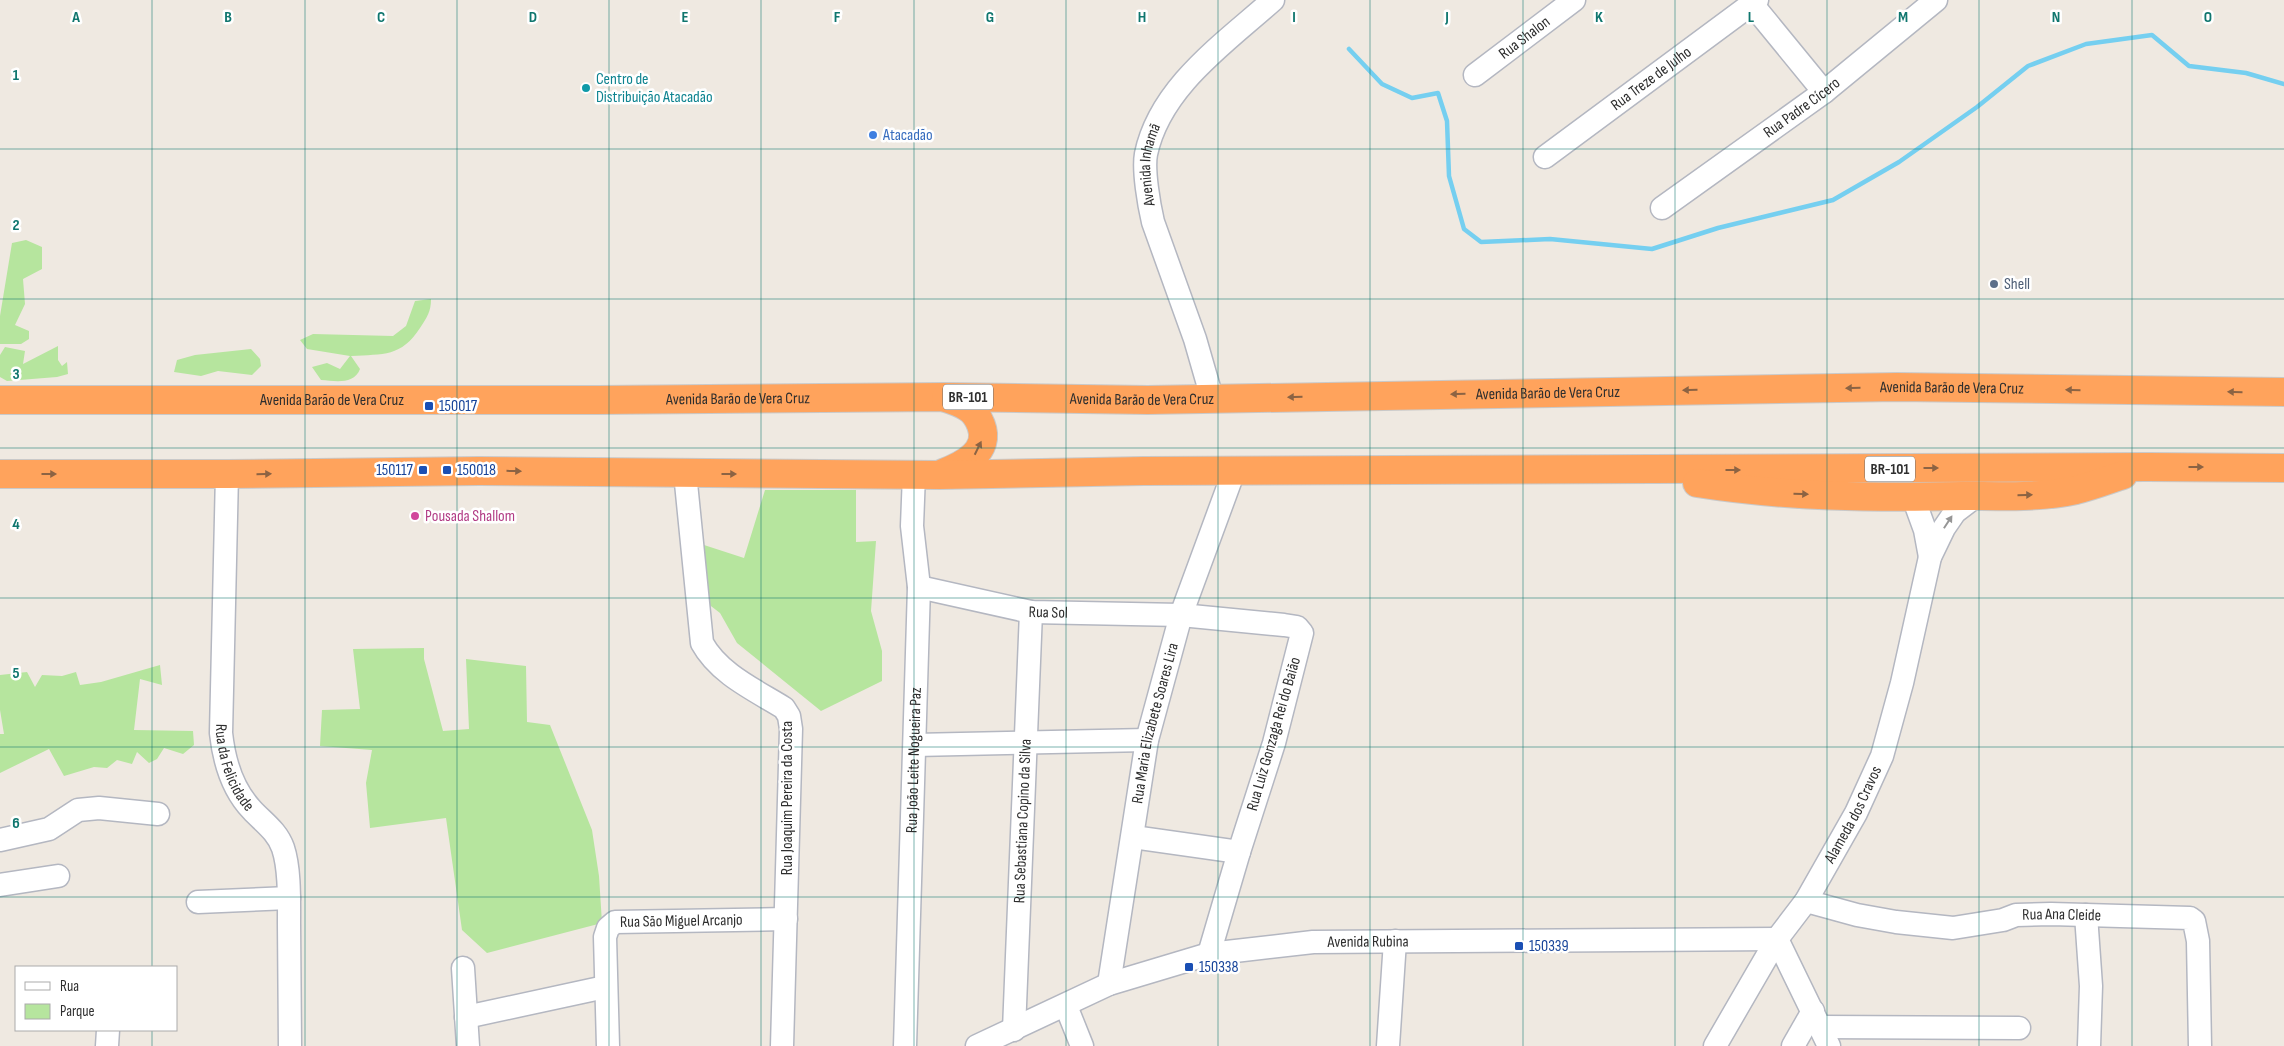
<svg xmlns="http://www.w3.org/2000/svg" width="2284" height="1046" viewBox="0 0 2284 1046" font-family="'Sofia Sans Condensed',sans-serif">
	<rect width="100%" height="100%" fill="#efe9e1"/>
	<g fill="#b6e59e">
		<polygon points="26,240 42,247 42,269 23,279 25,304 15,325 29,331 29,339 21,344 0,344 0,316 12,243"/>
		<path d="M 431,299 C 431,312 427,317 420,328 C 401,357 384,354 351,356 L 360,369 C 354,385 335,381 321,380 L 312,367 L 327,363 L 340,369 L 350,356 L 307,349 L 300,340 L 313,334 L 393,336 L 406,326 L 415,301 Z"/>
		<polygon points="58,346 58,360 62,366 67,362 68,374 57,377 7,381 0,377 0,355 5,347 25,351 23,364"/>
		<polygon points="251,349 260,359 261,366 252,375 218,371 201,376 174,372 177,360 195,355"/>
		<polygon points="765,490 856,490 856,542 876,541 871,611 882,651 882,681 821,711 737,643 720,613 707,603 704,545 744,558"/>
		<polygon points="424,648 424,659 443,731 469,729 466,659 526,666 527,722 550,725 592,830 599,876 602,923 487,953 462,930 446,818 370,828 366,783 372,750 320,746 322,710 360,709 353,649"/>
		<polygon points="160,665 162,685 140,679 134,730 193,731 194,745 183,754 164,748 157,759 149,763 137,752 132,764 117,760 107,768 94,767 64,776 49,749 0,773 0,734 4,734 0,710 0,675 27,672 35,687 42,675 62,676 76,672 80,685 101,682"/>
	</g>
	<g fill="none" stroke-linecap="round" stroke-linejoin="round">
		<polyline stroke="#75cff0" stroke-width="4.5" points="1349,49 1382,84 1412,98 1438,93 1447,121 1449,176 1464,229 1481,242 1550,239 1652,249 1718,228 1833,200 1899,162 1977,107 2028,66 2086,44 2152,35 2189,66 2246,73 2284,84"/>
		<defs>
			<g id="minor">
				<polyline points="1752,4 1824,92"/>
				<path id="s1" d="M 1475,75 L 1574,0"/>
				<path id="s2" d="M 1545,157 L 1757,0"/>
				<path id="s3" d="M 1662,208 L 1824,92 L 1936,0"/>
				<path id="s4" d="M 1212,398 L 1195,339 L 1153,222 C 1149,205 1143,170 1146,154 C 1160,87 1225,43 1273,0"/>
				<path d="M 685,473 L 702,643 C 719,674 755,690 784,708 L 789,716 L 791,729 L 782,1046"/>
				<path id="s5" d="M 227,474 L 221,733 C 224,761 232,789 252,810 C 263,822 277,831 283,848 C 290,869 289,901 289,924 C 289,964 290,1005 290,1046"/>
				<polyline points="1913,497 1925,530 1930,557"/>
				<path id="s6" d="M 919,587 L 1031,612 L 1181,615 L 1284,625 L 1297,627 L 1302,633 L 1274,743 L 1239,852 L 1209,954"/>
				<polyline points="915,745 1147,740"/>
				<polyline points="1133,837 1239,852"/>
				<polyline points="0,840 49,829 78,810 99,808 158,814"/>
				<polyline points="0,885 58,876"/>
				<path id="s7" d="M 1806,901 L 1857,915 L 1896,922 L 1953,928 L 2003,920 L 2016,915 L 2051,914 L 2190,918 L 2194,921 L 2198,941 L 2200,1046"/>
				<polyline points="198,902 289,898"/>
				<polyline points="2086,915 2091,986 2089,1046"/>
				<polyline points="1777,939 1829,1046"/>
				<polyline points="463,968 468,1046"/>
				<path id="s8" d="M 1109,984 L 1147,740 L 1181,615 L 1234,471"/>
				<polyline points="1066,1006 1082,1046"/>
				<polyline points="466,1017 605,987"/>
				<polyline points="1821,1027 2019,1028"/>
				<path id="s9" d="M 1014,1030 L 1031,612"/>
				<polyline points="107,1046 108,1030"/>
				<path id="s10" d="M 608,1046 L 605,937 L 608,928 L 615,922 L 786,919"/>
				<path id="s11" d="M 905,1046 L 919,587 L 912,526 L 914,474"/>
				<path id="s12" d="M 977,1046 L 1109,984 L 1209,954 L 1313,942 L 1777,939"/>
				<polyline points="1388,1046 1395,941"/>
				<path id="s13" d="M 1715,1046 L 1777,939 L 1806,901 L 1856,813 L 1882,756 L 1902,683 L 1930,557 L 1944,528 L 1955,512 L 1976,496"/>
				<polyline points="1793,1046 1813,1011"/>
			</g>
			<g id="highway">
				<path id="s14" d="M 0,400 L 598,400 L 944,397 L 1148,400 L 1897,387 L 2284,392"/>
				<path d="M 943,473 C 964,465 991,451 981,425 C 978,417 974,411 967,407 C 961,403 952,400 946,398"/>
				<polyline points="0,474 227,474 479,471 940,475 1143,471 2148,467 2284,468"/>
				<path d="M 1697,483 C 1785,497 1874,498 1963,496 C 2000,496 2040,498 2076,490 C 2092,486 2108,480 2123,475"/>
			</g>
		</defs>
		<use href="#minor" stroke="#b4b7c1" stroke-width="25"/>
		<use href="#highway" stroke="#c9c9c9" stroke-width="30"/>
		<use href="#minor" stroke="#fff" stroke-width="22"/>
		<use href="#highway" stroke="#ffa35c" stroke-width="28"/>
	</g>
	<defs><path id="oneway-solid" d="M-6-.8H1V-3.2L6.5 0L1 3.2V.8H-6Z" transform="scale(1.25)"/></defs>
	<g fill="#8c6343">
		<use href="#oneway-solid" transform="translate(1853 388) rotate(179)"/>
		<use href="#oneway-solid" transform="translate(1690 390) rotate(179)"/>
		<use href="#oneway-solid" transform="translate(2073 390) rotate(-179)"/>
		<use href="#oneway-solid" transform="translate(2235 392) rotate(-179)"/>
		<use href="#oneway-solid" transform="translate(1458 394) rotate(179)"/>
		<use href="#oneway-solid" transform="translate(1295 397) rotate(179)"/>
		<use href="#oneway-solid" transform="translate(978 448) rotate(-64)"/>
		<use href="#oneway-solid" transform="translate(2196 467)"/>
		<use href="#oneway-solid" transform="translate(1931 468)"/>
		<use href="#oneway-solid" transform="translate(1733 470)"/>
		<use href="#oneway-solid" transform="translate(514 471) rotate(1)"/>
		<use href="#oneway-solid" transform="translate(49 474)"/>
		<use href="#oneway-solid" transform="translate(264 474) rotate(-1)"/>
		<use href="#oneway-solid" transform="translate(729 474)"/>
		<use href="#oneway-solid" transform="translate(1801 494) rotate(2)"/>
		<use href="#oneway-solid" transform="translate(2025 495) rotate(-1)"/>
	</g>
	<use fill="#969696" href="#oneway-solid" transform="translate(1948 522) rotate(-57)"/>
	<path fill="none" stroke="#0f766e" stroke-width="1" stroke-opacity="0.55" d="M 152,0 L 152,967M 305,0 L 305,1046M 457,0 L 457,1046M 609,0 L 609,1046M 761,0 L 761,1046M 914,0 L 914,1046M 1066,0 L 1066,1046M 1218,0 L 1218,1046M 1370,0 L 1370,1046M 1523,0 L 1523,1046M 1675,0 L 1675,1046M 1827,0 L 1827,1046M 1979,0 L 1979,1046M 2132,0 L 2132,1046M 0,149 L 2284,149M 0,299 L 2284,299M 0,448 L 2284,448M 0,598 L 2284,598M 0,747 L 2284,747M 0,897 L 2284,897M 152,1030 L 152,1046"/>
	<circle fill="#0f9aa8" stroke="#fff" stroke-width="2" cx="586" cy="88" r="5"/>
	<circle fill="#3f7fe0" stroke="#fff" stroke-width="2" cx="873" cy="135" r="5"/>
	<circle fill="#5c6f8a" stroke="#fff" stroke-width="2" cx="1994" cy="284" r="5"/>
	<g fill="#1a4fb4" stroke="#fff" stroke-width="2">
		<rect x="424" y="401" width="10" height="10" rx="2.5"/>
		<rect x="418" y="465" width="10" height="10" rx="2.5"/>
		<rect x="442" y="465" width="10" height="10" rx="2.5"/>
		<rect x="1514" y="941" width="10" height="10" rx="2.5"/>
		<rect x="1184" y="962" width="10" height="10" rx="2.5"/>
	</g>
	<circle fill="#d1479c" stroke="#fff" stroke-width="2" cx="415" cy="516" r="5"/>
	<g text-anchor="middle" dominant-baseline="central" stroke-width="5" stroke-linejoin="round" paint-order="stroke">
		<g fill="#fff" stroke="#6d6d6d" stroke-width="1">
			<rect x="943" y="384.5" width="50" height="25" rx="4"/>
			<rect x="1865" y="456.5" width="50" height="25" rx="4"/>
		</g>
		<g font-size="15" font-weight="bold" fill="#2e2e2e">
			<text x="968" y="397">BR-101</text>
			<text x="1890" y="469">BR-101</text>
		</g>
		<g font-size="16" fill="#2e2e2e" stroke="#fff">
			<text stroke="none"><textPath href="#s1" startOffset="62">Rua Shalon</textPath></text>
			<text stroke="none"><textPath href="#s2" startOffset="132">Rua Treze de Julho</textPath></text>
			<text stroke="none"><textPath href="#s3" startOffset="172">Rua Padre Cícero</textPath></text>
			<text stroke="none"><textPath href="#s4" startOffset="244">Avenida Inhamã</textPath></text>
			<text stroke="none"><textPath href="#s14" startOffset="1952">Avenida Barão de Vera Cruz</textPath></text>
			<text stroke="none"><textPath href="#s14" startOffset="1548">Avenida Barão de Vera Cruz</textPath></text>
			<text stroke="none"><textPath href="#s14" startOffset="1142">Avenida Barão de Vera Cruz</textPath></text>
			<text stroke="none"><textPath href="#s14" startOffset="332">Avenida Barão de Vera Cruz</textPath></text>
			<text stroke="none"><textPath href="#s14" startOffset="738">Avenida Barão de Vera Cruz</textPath></text>
			<text stroke="none"><textPath href="#s6" startOffset="132">Rua Sol</textPath></text>
			<text stroke="none"><textPath href="#s8" startOffset="265">Rua Maria Elizabete Soares Lira</textPath></text>
			<text transform="translate(1274 734) rotate(-74)">Rua Luiz Gonzaga Rei do Baião</text>
			<text stroke="none"><textPath href="#s11" startOffset="286">Rua João Leite Nogueira Paz</textPath></text>
			<text stroke="none"><textPath href="#s5" startOffset="296">Rua da Felicidade</textPath></text>
			<text transform="translate(787 798) rotate(-90)">Rua Joaquim Pereira da Costa</text>
			<text stroke="none"><textPath href="#s13" startOffset="270">Alameda dos Cravos</textPath></text>
			<text stroke="none"><textPath href="#s9" startOffset="209">Rua Sebastiana Copino da Silva</textPath></text>
			<text stroke="none"><textPath href="#s7" startOffset="260">Rua Ana Cleide</textPath></text>
			<text stroke="none"><textPath href="#s10" startOffset="194">Rua São Miguel Arcanjo</textPath></text>
			<text stroke="none"><textPath href="#s12" startOffset="410">Avenida Rubina</textPath></text>
		</g>
		<g font-size="16" fill="#0d838f" stroke="#fff" text-anchor="start">
			<text x="596" y="79">Centro de<tspan x="596" dy="18">Distribuição Atacadão</tspan></text>
		</g>
		<g font-size="16" fill="#366cbe" stroke="#fff" text-anchor="start">
			<text x="883" y="135">Atacadão</text>
		</g>
		<g font-size="16" fill="#4e5e75" stroke="#fff" text-anchor="start">
			<text x="2004" y="284">Shell</text>
		</g>
		<g font-size="16" fill="#164399" stroke="#fff" text-anchor="start">
			<text x="439" y="406">150017</text>
			<text x="413" y="470" text-anchor="end">150117</text>
			<text x="457" y="470">150018</text>
			<text x="1529" y="946">150339</text>
			<text x="1199" y="967">150338</text>
		</g>
		<g font-size="16" fill="#b23c85" stroke="#fff" text-anchor="start">
			<text x="425" y="516">Pousada Shallom</text>
		</g>
	</g>
	<g font-size="16" text-anchor="middle" font-weight="bold" fill="#0f766e" stroke="#fff" stroke-width="5" stroke-linejoin="round" paint-order="stroke">
		<text x="76" y="22">A</text>
		<text x="228" y="22">B</text>
		<text x="381" y="22">C</text>
		<text x="533" y="22">D</text>
		<text x="685" y="22">E</text>
		<text x="837" y="22">F</text>
		<text x="990" y="22">G</text>
		<text x="1142" y="22">H</text>
		<text x="1294" y="22">I</text>
		<text x="1447" y="22">J</text>
		<text x="1599" y="22">K</text>
		<text x="1751" y="22">L</text>
		<text x="1903" y="22">M</text>
		<text x="2056" y="22">N</text>
		<text x="2208" y="22">O</text>
		<text x="16" y="80">1</text>
		<text x="16" y="230">2</text>
		<text x="16" y="379">3</text>
		<text x="16" y="529">4</text>
		<text x="16" y="678">5</text>
		<text x="16" y="828">6</text>
	</g>
	<rect x="15" y="966" width="162" height="65" fill="#ffffff" stroke="#ababab"/>
	<rect x="25" y="982" width="25" height="8" fill="#ffffff" stroke="#ababab"/>
	<text x="60" y="991" font-size="15" fill="#2e2e2e">Rua</text>
	<rect x="25" y="1004" width="25" height="15" fill="#b6e59e" stroke="#ababab"/>
	<text x="60" y="1016" font-size="15" fill="#2e2e2e">Parque</text>
</svg>
